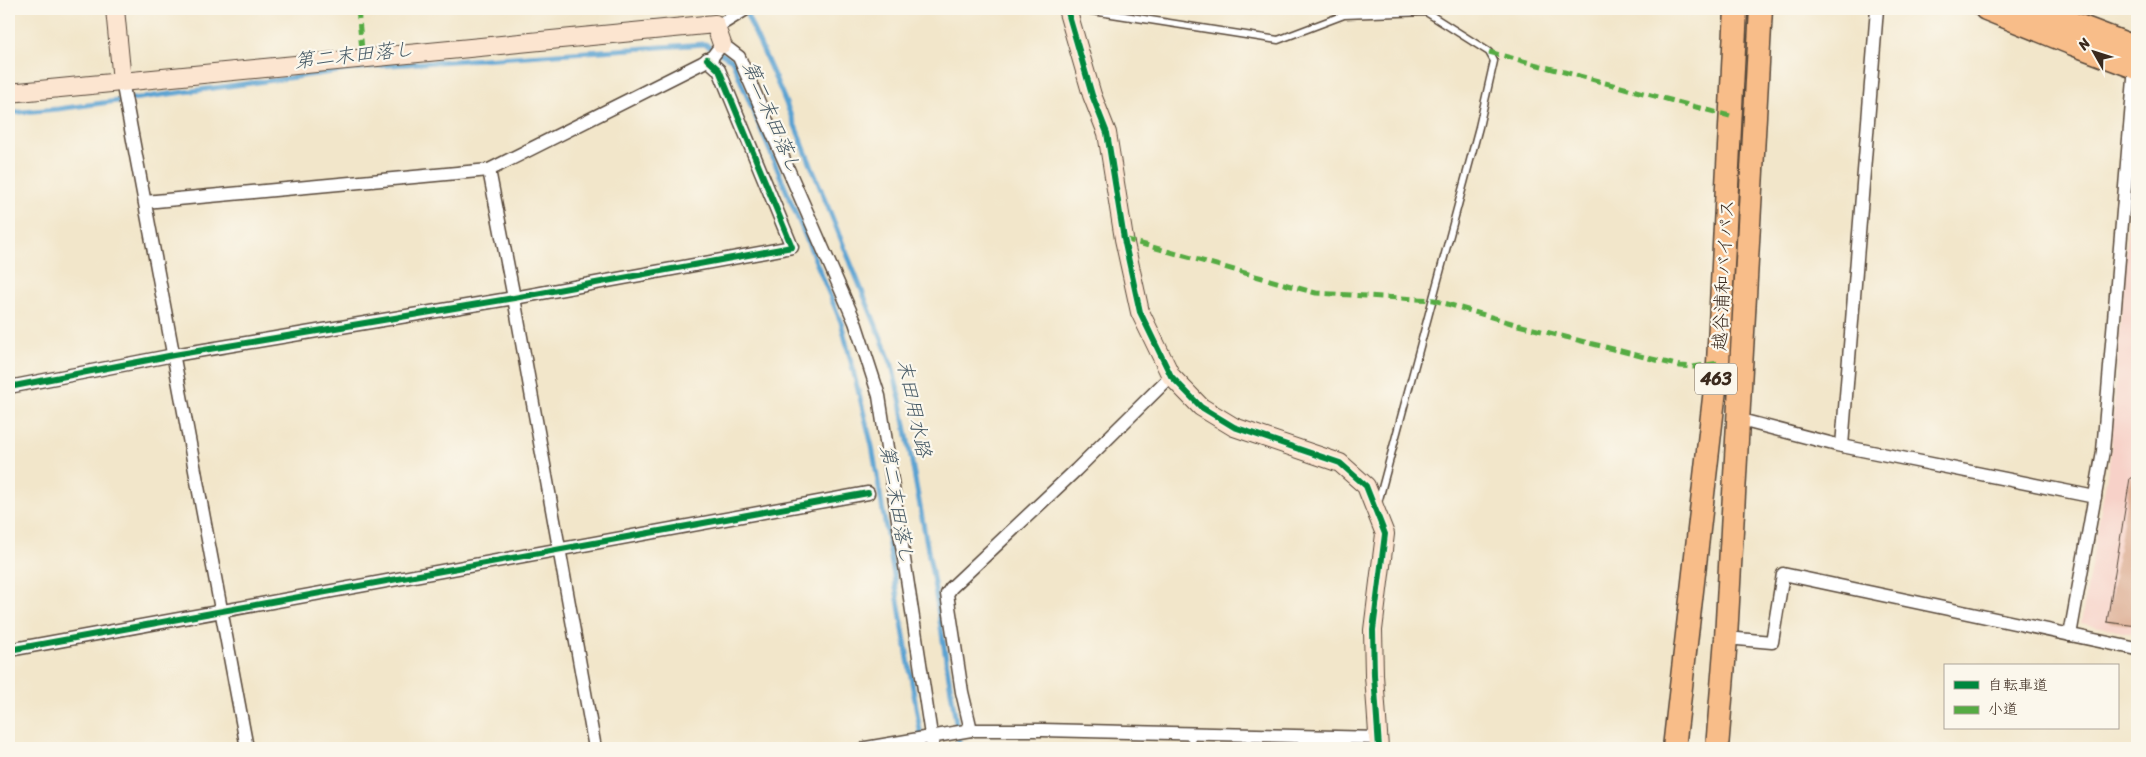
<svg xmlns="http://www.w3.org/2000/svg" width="2146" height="757" viewBox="0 0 2146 757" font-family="Sriracha,'Klee One',sans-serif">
	<rect width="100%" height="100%" fill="#fbf7ec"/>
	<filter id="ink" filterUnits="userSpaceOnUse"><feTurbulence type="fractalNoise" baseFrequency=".02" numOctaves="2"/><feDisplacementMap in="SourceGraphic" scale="10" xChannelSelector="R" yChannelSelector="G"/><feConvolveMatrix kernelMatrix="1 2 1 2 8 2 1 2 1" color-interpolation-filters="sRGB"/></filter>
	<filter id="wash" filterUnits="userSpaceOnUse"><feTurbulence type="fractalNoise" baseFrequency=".0096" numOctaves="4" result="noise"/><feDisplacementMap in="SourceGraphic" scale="20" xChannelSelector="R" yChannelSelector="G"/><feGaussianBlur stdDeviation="1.12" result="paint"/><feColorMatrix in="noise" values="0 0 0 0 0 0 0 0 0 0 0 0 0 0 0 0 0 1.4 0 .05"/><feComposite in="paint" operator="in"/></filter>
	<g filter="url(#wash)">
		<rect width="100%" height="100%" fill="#f2e6ca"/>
		<polygon fill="#f7d1c8" points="2131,176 2137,176 2137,635 2081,623 2110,458"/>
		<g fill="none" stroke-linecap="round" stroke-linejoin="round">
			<g stroke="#5aa2d1" stroke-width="5">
				<polyline points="745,11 781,91 892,365 902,408 934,583 960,748"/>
				<polyline points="9,113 58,109 377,66 705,44 732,60 841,322 872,446 923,748"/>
			</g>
		</g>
		<g id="blocks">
			<polygon fill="#dcac92" points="2130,478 2137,478 2137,626 2107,622"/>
		</g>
	</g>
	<g filter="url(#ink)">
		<use href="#blocks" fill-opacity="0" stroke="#564638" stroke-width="1"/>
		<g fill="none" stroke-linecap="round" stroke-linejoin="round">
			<defs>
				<g id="lane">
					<polyline points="1080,9 1278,40 1344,15 1426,12 1489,52 1494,61 1479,127 1378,503"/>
					<polyline points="1188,748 1194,734"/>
				</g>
				<g id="street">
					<polyline points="715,24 725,22 746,9"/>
					<polyline points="122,81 247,748"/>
					<polyline points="489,170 514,298 595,748"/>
					<polyline points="145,202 489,170 702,63 713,56 722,44 739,57 855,322 879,396 933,748"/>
					<polyline points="9,387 174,355 514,298 792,247 719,70 707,59"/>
					<polyline points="1737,419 1837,445 2095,497"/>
					<polyline points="1842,446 1877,9"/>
					<polyline points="2070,635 2103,451 2135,67"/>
					<polyline points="1726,638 1772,642 1783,574 2137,649"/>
					<polyline points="9,650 868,493"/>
					<polyline points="971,730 962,692 947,594 951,588 1076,470 1171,376"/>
					<polyline points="866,748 971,730 1042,730 1378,738"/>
				</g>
				<g id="secondary">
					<polyline points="115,9 122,81"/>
					<polyline points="1067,9 1092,95 1107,133 1124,239 1140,312 1171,376 1201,407 1234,427 1340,463 1366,486 1385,534 1373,630 1374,675 1379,748"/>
					<polyline points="9,93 715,24 722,44"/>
				</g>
				<g id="highway">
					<polyline points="1986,9 2073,44 2137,68"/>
					<polyline points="2035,9 2137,48"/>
					<polyline points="1674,748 1718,363 1736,9"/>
					<polyline points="1717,748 1726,638 1761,9"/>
				</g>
			</defs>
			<use href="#lane" stroke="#564638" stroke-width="9"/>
			<use href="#street" stroke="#564638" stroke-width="15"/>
			<use href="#secondary" stroke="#564638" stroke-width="20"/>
			<use href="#highway" stroke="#564638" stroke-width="25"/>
			<use href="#lane" stroke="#fff" stroke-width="6"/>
			<use href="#street" stroke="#fff" stroke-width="12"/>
			<use href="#secondary" stroke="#fce5d0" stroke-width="18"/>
			<use href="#highway" stroke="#f8bd89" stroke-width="22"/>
			<g stroke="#55ab43" stroke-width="5" stroke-dasharray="10 5" stroke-linecap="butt">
				<polyline points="358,9 363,60"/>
				<polyline points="1489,52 1730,116"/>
				<polyline points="1124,239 1316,293 1434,300 1518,325 1680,366 1693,367 1718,363"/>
			</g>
			<defs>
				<g id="cycleway">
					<polyline points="1067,9 1092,95 1107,133 1124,239 1140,312 1171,376 1201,407 1234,427 1340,463 1366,486 1385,534 1373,630 1374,675 1379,748"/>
					<polyline points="9,387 174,355 514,298 792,247 719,70 707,59"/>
					<polyline points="9,650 868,493"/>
				</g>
			</defs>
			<use href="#cycleway" stroke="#fbf7ec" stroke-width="9"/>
			<use href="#cycleway" stroke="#00873e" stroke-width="6"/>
		</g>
	</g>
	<g text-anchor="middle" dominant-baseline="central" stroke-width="4.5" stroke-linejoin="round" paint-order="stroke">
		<rect fill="#fbf7ec" stroke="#75685c" stroke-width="1" x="1695" y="363.5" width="42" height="31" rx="4"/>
		<g font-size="18" font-weight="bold" fill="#3b2a1e">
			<text x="1716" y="379">463</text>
		</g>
		<g font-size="19" fill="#3b2a1e" stroke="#fbf7ec">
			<text transform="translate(1723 275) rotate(-87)">越谷浦和バイパス</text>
		</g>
		<g font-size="20" font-style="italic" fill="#475a66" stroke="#fbf7ec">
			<text transform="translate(354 55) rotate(-6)">第二末田落し</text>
			<text transform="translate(772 117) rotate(67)">第二末田落し</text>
			<text transform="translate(914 408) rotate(78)">末田用水路</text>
			<text transform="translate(897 504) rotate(80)">第二末田落し</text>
		</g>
	</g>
	<rect width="2146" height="757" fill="none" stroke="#fbf7ec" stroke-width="30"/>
	<rect x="1944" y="664" width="175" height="65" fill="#fbf7ec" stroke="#aea59a"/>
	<rect x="1954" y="681" width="25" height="8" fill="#00873e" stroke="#aea59a"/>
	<text x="1988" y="690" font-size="15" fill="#3b2a1e">自転車道</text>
	<rect x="1954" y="706" width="25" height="8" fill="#55ab43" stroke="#aea59a"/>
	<text x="1988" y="714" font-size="15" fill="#3b2a1e">小道</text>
	<g transform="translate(2094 52) rotate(309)" stroke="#fbf7ec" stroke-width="4" paint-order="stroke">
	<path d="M0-4L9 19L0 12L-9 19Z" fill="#3b2a1e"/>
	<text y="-8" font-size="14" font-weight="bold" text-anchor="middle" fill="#3b2a1e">N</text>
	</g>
</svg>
